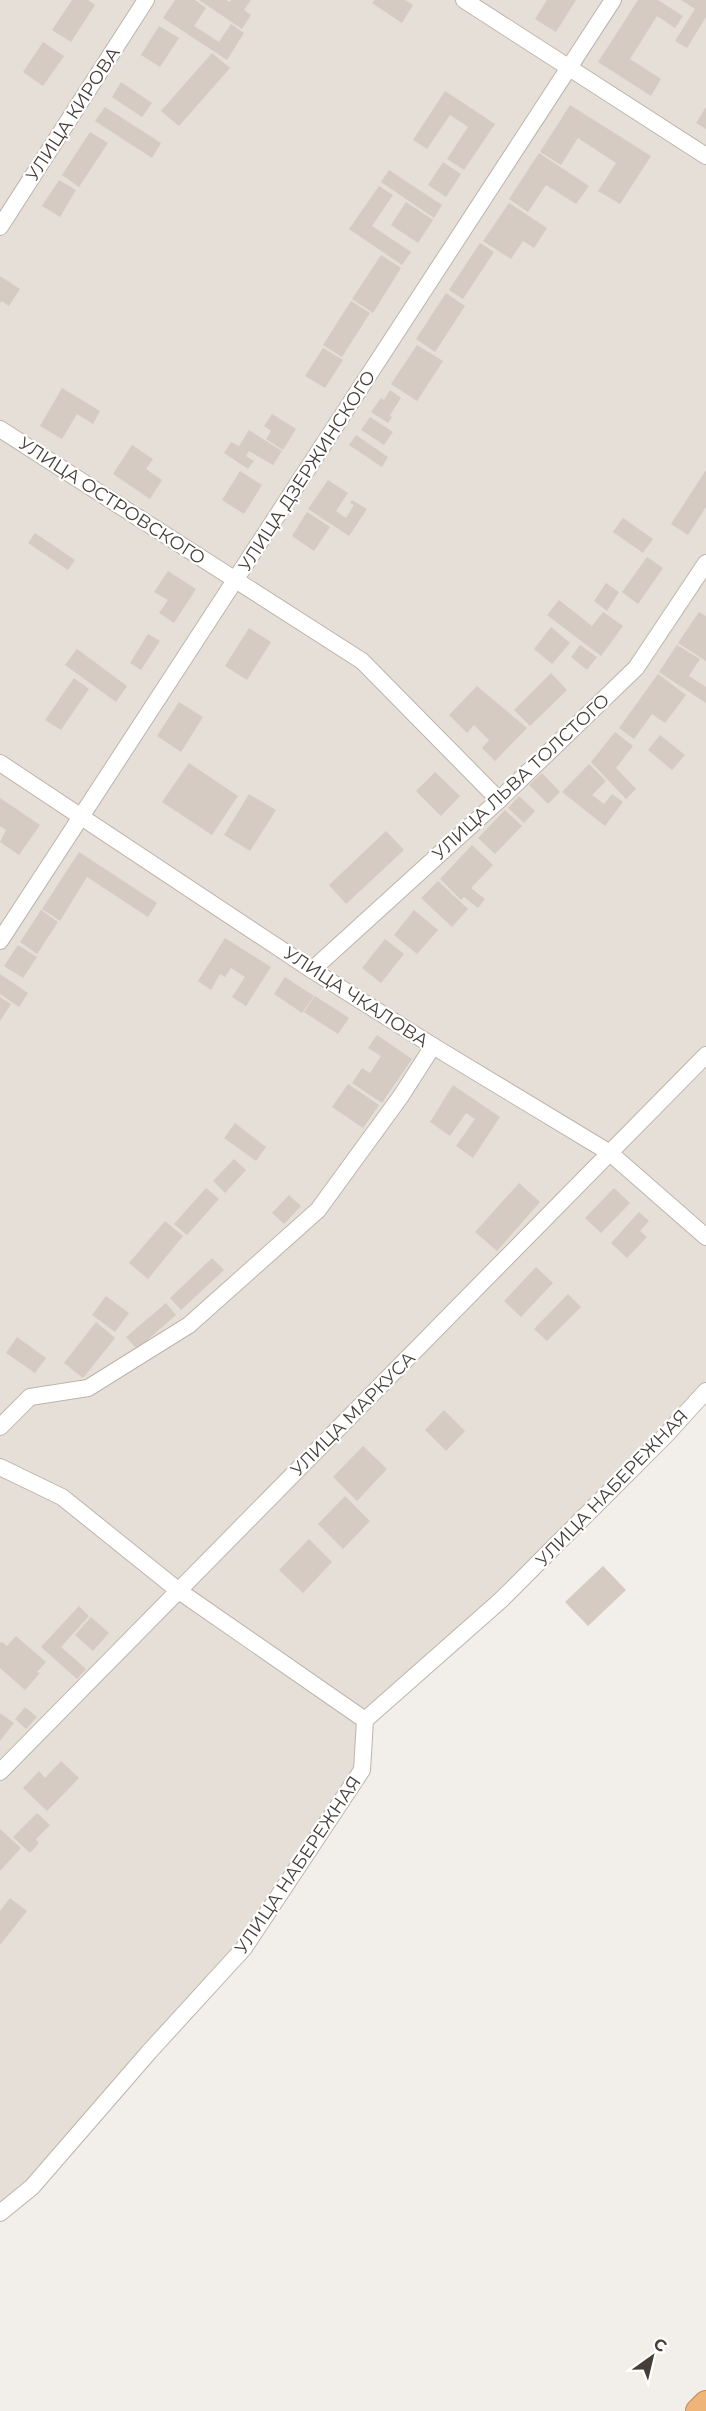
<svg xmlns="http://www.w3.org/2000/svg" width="706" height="2411" viewBox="0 0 706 2411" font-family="Montserrat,sans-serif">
	<rect width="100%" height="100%" fill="#f2eee9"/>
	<polygon fill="#e6dfd7" points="0,0 706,0 706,1391 365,1720 362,1770 244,1948 0,2213"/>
	<g fill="#d6cbc2">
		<polygon points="72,0 88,0 95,5 71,42 52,30"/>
		<polygon points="175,0 195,0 206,8 194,26 219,42 231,24 244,33 227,60 163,18"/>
		<polygon points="199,0 226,0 230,2 231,0 251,0 244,10 251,15 242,29"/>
		<polygon points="375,0 405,0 413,5 402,23 372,3"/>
		<polygon points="547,0 576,0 556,32 535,19"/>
		<polygon points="638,0 658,0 683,16 675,28 657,16 630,59 661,79 651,96 598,62"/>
		<polygon points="681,0 706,0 706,17 687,48 675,41 695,9"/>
		<polygon points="159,26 179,38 160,67 141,55"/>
		<polygon points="43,42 64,56 43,86 23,72"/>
		<polygon points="212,53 230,68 179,126 161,111"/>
		<polygon points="121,82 152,103 142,117 112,97"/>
		<polygon points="445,91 495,124 464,170 447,159 468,127 450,115 427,149 413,140"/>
		<polygon points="570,105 651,156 620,204 598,191 616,163 578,138 561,165 540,152"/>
		<polygon points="105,107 161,143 152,158 95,121"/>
		<polygon points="706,107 706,129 696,123"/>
		<polygon points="90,132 108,143 79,187 62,175"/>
		<polygon points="539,153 589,186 576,204 546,185 528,212 509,199"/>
		<polygon points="443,162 461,174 446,197 428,185"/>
		<polygon points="389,170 442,205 434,218 381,182"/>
		<polygon points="59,180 76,190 60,217 42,206"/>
		<polygon points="379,186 393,195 372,226 411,252 402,265 349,229"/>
		<polygon points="406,202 433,220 418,243 391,225"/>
		<polygon points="509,203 547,228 534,248 523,241 511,259 483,241"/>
		<polygon points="480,243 494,252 463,299 449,290"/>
		<polygon points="381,255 401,268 373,313 352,299"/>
		<polygon points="0,276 20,289 9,306 2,301 0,303"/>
		<polygon points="446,293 465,306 435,352 416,339"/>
		<polygon points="351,301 370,313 342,357 323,345"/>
		<polygon points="417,345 443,361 417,401 391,384"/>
		<polygon points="323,348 343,360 325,388 305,376"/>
		<polygon points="62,388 100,411 93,424 77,414 62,439 40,426"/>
		<polygon points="390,390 401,398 390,415 392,417 388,423 371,412 381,398 384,400"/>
		<polygon points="272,414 296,429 283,450 266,439 271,431 264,426"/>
		<polygon points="370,417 393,432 384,445 361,430"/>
		<polygon points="249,430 282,451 273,465 249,451 246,456 254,461 248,469 224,453 231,442 239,446"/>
		<polygon points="356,435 388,457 382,467 349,445"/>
		<polygon points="132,445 153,459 146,469 162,480 150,499 113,474"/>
		<polygon points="706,470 706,507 688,535 671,524"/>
		<polygon points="240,471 262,485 244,514 222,500"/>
		<polygon points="328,480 348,493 336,511 346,518 354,505 350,503 352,500 367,509 349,536 308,509"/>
		<polygon points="307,512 330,527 314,551 292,536"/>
		<polygon points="623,518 653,539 643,553 613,532"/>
		<polygon points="35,533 75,560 68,570 28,543"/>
		<polygon points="647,557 663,568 638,604 622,592"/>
		<polygon points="168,571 196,589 174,623 159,613 168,600 154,592"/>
		<polygon points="606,583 619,592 607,611 594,601"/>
		<polygon points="559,600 592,626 603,612 623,626 601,656 547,615"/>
		<polygon points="699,612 706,616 706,661 678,643"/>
		<polygon points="551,627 570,643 552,664 534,649"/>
		<polygon points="249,628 271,642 247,680 225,666"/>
		<polygon points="148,634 160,641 141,670 130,663"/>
		<polygon points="580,645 597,657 587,670 571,657"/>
		<polygon points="677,645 700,659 689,676 706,687 706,703 659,672"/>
		<polygon points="77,649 127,686 116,702 65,665"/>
		<polygon points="551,673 567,690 530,726 514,710"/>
		<polygon points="658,674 686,695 665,723 652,714 634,739 619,728"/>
		<polygon points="74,678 89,689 61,730 45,720"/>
		<polygon points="477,686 527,728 495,761 482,748 489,740 474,725 467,733 449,715"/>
		<polygon points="179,702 203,717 181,752 157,736"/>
		<polygon points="615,732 633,746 616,768 636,789 626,799 591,762"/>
		<polygon points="660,735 685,755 672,770 648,750"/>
		<polygon points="189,763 238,796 212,835 162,802"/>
		<polygon points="589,764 606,781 592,795 604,804 612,794 623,802 605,826 562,792"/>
		<polygon points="435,772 460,796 441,816 416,791"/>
		<polygon points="542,773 560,792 548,804 529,785"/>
		<polygon points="249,794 276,810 250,851 224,835"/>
		<polygon points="519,796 535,811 524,823 508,808"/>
		<polygon points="0,798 40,825 19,855 0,842 6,830 0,826"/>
		<polygon points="505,810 522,826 495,854 478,838"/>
		<polygon points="386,831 404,850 346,904 329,885"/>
		<polygon points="472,845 493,865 471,888 485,899 478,908 464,897 461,900 440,879"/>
		<polygon points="79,852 157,903 148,917 87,877 60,921 42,909"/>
		<polygon points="438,881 468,909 452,927 421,898"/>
		<polygon points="41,910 58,922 37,954 20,942"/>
		<polygon points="414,910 438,930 417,954 394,935"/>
		<polygon points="225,938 271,967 246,1006 232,997 245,977 231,968 225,977 220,974 211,990 198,981"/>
		<polygon points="385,939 404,954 381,983 362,968"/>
		<polygon points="18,945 37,957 23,978 4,966"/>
		<polygon points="0,974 28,993 19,1007 0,994"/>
		<polygon points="285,977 314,996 302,1013 274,994"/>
		<polygon points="315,996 349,1018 338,1034 304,1012"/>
		<polygon points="0,997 11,1004 0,1021"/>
		<polygon points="377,1035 412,1059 382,1103 352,1083 362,1068 370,1073 381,1056 368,1048"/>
		<polygon points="348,1084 379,1105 363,1128 332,1107"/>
		<polygon points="453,1085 500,1117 473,1158 456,1146 475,1119 466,1113 450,1136 430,1122"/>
		<polygon points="235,1123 266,1147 256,1161 224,1138"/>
		<polygon points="234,1159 246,1170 225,1193 213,1181"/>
		<polygon points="519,1183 540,1202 497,1251 475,1232"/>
		<polygon points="206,1188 219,1199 187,1235 174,1224"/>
		<polygon points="614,1188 630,1203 601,1233 585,1218"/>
		<polygon points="289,1195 301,1206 284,1224 272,1213"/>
		<polygon points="639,1212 649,1221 640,1231 647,1237 627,1258 611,1243"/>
		<polygon points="165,1221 183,1236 148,1279 129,1263"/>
		<polygon points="212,1258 224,1270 181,1310 170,1298"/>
		<polygon points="536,1267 553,1283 521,1317 504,1301"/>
		<polygon points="568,1294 581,1307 547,1341 534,1329"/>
		<polygon points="106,1296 129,1313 115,1332 92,1315"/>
		<polygon points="166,1303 176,1315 137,1349 126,1337"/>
		<polygon points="96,1322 115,1338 83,1378 64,1363"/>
		<polygon points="17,1337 46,1358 35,1373 6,1353"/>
		<polygon points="444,1410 465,1431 446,1451 425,1430"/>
		<polygon points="363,1446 387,1469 357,1501 333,1477"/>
		<polygon points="345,1496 370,1521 343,1549 318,1524"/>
		<polygon points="309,1539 332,1562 303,1593 279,1570"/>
		<polygon points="603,1566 626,1590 588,1626 565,1602"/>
		<polygon points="79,1606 89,1616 61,1647 86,1669 77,1679 41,1647"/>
		<polygon points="91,1617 109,1633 93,1651 75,1635"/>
		<polygon points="16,1636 46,1662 37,1672 40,1673 25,1690 0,1668 0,1643 2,1642 7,1646"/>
		<polygon points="25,1707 37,1717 26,1729 15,1719"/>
		<polygon points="0,1713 14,1723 0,1741"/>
		<polygon points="61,1761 79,1778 47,1811 23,1788 39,1771 45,1778"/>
		<polygon points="37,1813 50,1825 36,1839 39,1843 30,1853 13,1837"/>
		<polygon points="0,1829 21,1848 0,1871"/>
		<polygon points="10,1898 27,1911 0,1945 0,1911"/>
	</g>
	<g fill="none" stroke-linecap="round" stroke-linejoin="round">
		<defs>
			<g id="minor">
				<polyline points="464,0 706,156"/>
				<polyline points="0,227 146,0"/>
				<polyline points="0,429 362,661 499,800"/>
				<polyline points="0,763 312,970 433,1046 610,1153 706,1237"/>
				<polyline points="0,941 613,0"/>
				<polyline points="312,970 499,800 636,668 706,563"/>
				<polyline points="0,1427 30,1397 88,1388 189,1325 318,1210 401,1096 433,1046"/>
				<polyline points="0,1467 62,1497 179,1591 365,1720"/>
				<polyline points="0,1772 706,1055"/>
				<polyline points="0,2213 32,2187 149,2052 244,1948 362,1770 365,1720 501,1600 665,1436 706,1391"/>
			</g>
			<polyline id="highway" points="698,2411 706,2403"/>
		</defs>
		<use href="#minor" stroke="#bdb4ac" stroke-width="18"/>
		<use href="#highway" stroke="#ce8747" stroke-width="26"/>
		<use href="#minor" stroke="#fff" stroke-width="16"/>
		<use href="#highway" stroke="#efb477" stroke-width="24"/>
	</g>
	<g text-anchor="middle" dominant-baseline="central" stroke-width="4.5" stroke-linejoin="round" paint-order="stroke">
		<g font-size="18" fill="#453e38" stroke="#fff">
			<text transform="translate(73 114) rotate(-57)">УЛИЦА КИРОВА</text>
			<text transform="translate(307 471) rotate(-57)">УЛИЦА ДЗЕРЖИНСКОГО</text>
			<text transform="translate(112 501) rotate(33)">УЛИЦА ОСТРОВСКОГО</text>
			<text transform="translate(521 777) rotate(-43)">УЛИЦА ЛЬВА ТОЛСТОГО</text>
			<text transform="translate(356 997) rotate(33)">УЛИЦА ЧКАЛОВА</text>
			<text transform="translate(353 1414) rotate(-45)">УЛИЦА МАРКУСА</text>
			<text transform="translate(612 1488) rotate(-46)">УЛИЦА НАБЕРЕЖНАЯ</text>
			<text transform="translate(298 1865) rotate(-56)">УЛИЦА НАБЕРЕЖНАЯ</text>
		</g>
	</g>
	<g transform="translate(652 2357) rotate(34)" stroke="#ffffff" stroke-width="4.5" paint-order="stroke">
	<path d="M0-4.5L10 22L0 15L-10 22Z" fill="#453e38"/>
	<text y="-9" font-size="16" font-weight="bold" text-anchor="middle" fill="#453e38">С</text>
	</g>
</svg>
